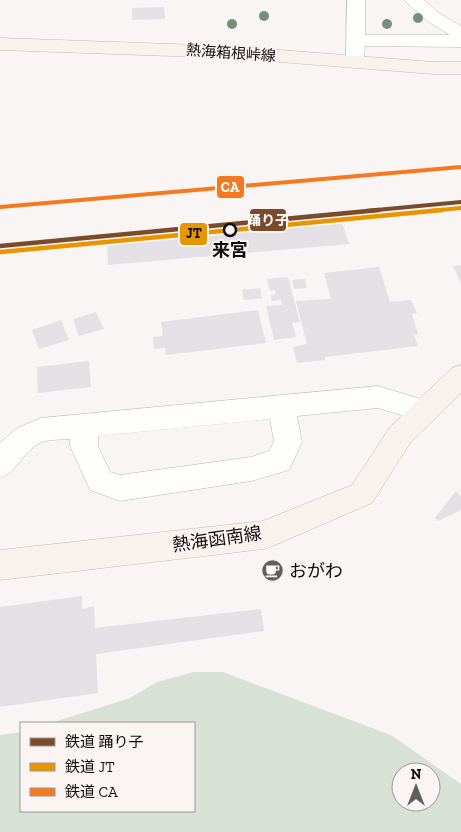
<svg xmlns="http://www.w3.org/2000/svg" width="461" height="832" viewBox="0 0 461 832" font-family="'Zilla Slab','Noto Sans JP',serif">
	<rect width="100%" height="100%" fill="#f8f5f4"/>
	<path fill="#d7e1d6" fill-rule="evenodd" d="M 194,672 L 223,672 L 391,735 L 461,784 L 461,832 L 0,832 L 0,735 L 21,732 L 21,811 L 194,811 L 194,723 L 51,723 L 130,698 L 157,682 ZM 401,772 L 431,772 L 431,802 L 401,802 Z"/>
	<g fill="#e3e0e6">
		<polygon points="164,7 165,19 132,20 132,8"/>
		<polygon points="342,222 349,244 108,265 107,241"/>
		<polygon points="461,265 461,283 453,266"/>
		<polygon points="379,267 390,302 411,300 417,313 412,314 418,334 414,335 418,346 325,357 325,360 297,363 293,347 307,344 296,301 331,299 324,273"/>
		<polygon points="288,277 300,322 292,323 296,337 274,340 266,306 282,305 281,300 272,301 271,295 276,294 275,290 270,291 267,279"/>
		<polygon points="305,279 307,288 294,289 292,280"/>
		<polygon points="260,288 262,298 244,300 242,290"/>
		<polygon points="258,310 266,343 166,355 165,348 154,349 153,337 163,336 161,322"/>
		<polygon points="96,312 104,329 79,336 73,319"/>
		<polygon points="61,320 69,340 39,349 32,330"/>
		<polygon points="89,361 91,387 38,393 37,367"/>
		<polygon points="456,491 461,497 461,510 438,521 435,518"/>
		<polygon points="82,596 82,609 94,606 95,628 261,609 264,631 96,654 98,693 0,707 0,607"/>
	</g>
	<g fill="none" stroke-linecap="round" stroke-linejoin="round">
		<defs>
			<g id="minor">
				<polygon points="347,0 365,0 365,35 450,35 427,21 404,0 424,0 439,13 461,26 461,47 365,46 364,58 362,62 355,64 348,62 346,58"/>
				<path d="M 378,386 L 434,403 L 438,411 L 434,419 L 424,422 L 378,408 L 297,416 L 302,442 L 289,470 L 251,481 L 120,501 L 90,490 L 70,446 L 70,439 C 61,440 50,439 42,442 C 23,450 18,472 0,478 L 0,443 L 17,428 L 41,418 ZM 270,419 L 274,442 L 269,451 L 251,457 L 120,475 L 110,472 L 98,446 L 98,436 Z"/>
			</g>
			<g id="major">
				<polygon points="0,38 229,46 433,62 461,62 461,74 433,74 229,58 0,50"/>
				<polygon points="461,365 461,393 410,443 372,503 275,545 264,549 0,580 0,550 263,521 352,485 390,427 452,368"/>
			</g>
		</defs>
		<use href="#minor" stroke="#b9b6b5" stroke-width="1"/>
		<use href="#major" stroke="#c1b9b1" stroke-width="1"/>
		<use href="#minor" fill="#fefefd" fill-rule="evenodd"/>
		<use href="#major" fill="#f7f2ee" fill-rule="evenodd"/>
		<defs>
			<polyline id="rail-1-far1" points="366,211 461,202"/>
			<polyline id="rail-1" points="0,246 379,210"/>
			<polyline id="rail-2-far1" points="429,211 461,208"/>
			<polyline id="rail-2" points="1,252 442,210"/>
			<polyline id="rail-3" points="0,207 461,167"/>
		</defs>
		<use href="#rail-1-far1" stroke="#faf4f2" stroke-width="6"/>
		<use href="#rail-1" stroke="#faf4f2" stroke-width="8"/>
		<use href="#rail-2-far1" stroke="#faf4f2" stroke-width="6"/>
		<use href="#rail-2" stroke="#faf4f2" stroke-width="8"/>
		<use href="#rail-3" stroke="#faf4f2" stroke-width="6"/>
		<use href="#rail-1-far1" stroke="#7a4b2a" stroke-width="4"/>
		<use href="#rail-1" stroke="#7a4b2a" stroke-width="4.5"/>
		<use href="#rail-2-far1" stroke="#e79601" stroke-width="4"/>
		<use href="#rail-2" stroke="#e79601" stroke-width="4.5"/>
		<use href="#rail-3" stroke="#f47921" stroke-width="4"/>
	</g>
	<g fill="#778f7a">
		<circle cx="264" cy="16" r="5"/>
		<circle cx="418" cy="18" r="5"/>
		<circle cx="232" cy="24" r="5"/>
		<circle cx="387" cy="24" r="5"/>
	</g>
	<defs>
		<symbol id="cafe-disc" viewBox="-11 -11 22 22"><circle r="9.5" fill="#615f5e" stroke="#faf4f2"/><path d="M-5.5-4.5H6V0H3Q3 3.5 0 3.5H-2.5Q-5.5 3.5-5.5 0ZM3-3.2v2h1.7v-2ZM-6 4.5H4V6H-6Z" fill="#fff"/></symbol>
	</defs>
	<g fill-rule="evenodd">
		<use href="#cafe-disc" x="260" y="558" width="25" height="25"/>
	</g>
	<circle fill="#faf4f2" stroke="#100e0d" stroke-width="2.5" cx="230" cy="230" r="6"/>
	<g text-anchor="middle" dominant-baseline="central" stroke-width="4" stroke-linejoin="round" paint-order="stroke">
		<g font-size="15" fill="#100e0d" stroke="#faf4f2">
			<text transform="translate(231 53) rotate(4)">熱海箱根峠線</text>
		</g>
		<g font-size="18" font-weight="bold" fill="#100e0d" stroke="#faf4f2">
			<text x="230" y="250">来宮</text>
		</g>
		<g font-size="18" fill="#100e0d" stroke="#faf4f2">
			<text transform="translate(217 539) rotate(-8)">熱海函南線</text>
		</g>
		<g font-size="18" fill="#100e0d" stroke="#faf4f2" text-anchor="start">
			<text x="289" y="571">おがわ</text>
		</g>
	</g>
	<g stroke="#faf4f2" stroke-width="2">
		<rect x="216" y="175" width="29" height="24" rx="5" fill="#f47921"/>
		<rect x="249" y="208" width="38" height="24" rx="5" fill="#7a4b2a"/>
		<rect x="179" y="222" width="29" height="24" rx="5" fill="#e79601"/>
	</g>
	<g font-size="14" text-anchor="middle" font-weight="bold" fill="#fff">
		<text x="230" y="192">CA</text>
		<text x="268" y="225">踊り子</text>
	</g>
	<g font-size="14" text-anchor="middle" font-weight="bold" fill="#111">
		<text x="194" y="238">JT</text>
	</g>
	<rect x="20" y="722" width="175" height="90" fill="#faf4f2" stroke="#9c9896"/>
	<rect x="30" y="738" width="25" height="8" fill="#7a4b2a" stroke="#9c9896"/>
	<text x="65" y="747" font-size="15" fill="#100e0d">鉄道 踊り子</text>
	<rect x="30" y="763" width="25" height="8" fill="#e79601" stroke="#9c9896"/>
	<text x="65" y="772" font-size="15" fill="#100e0d">鉄道 JT</text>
	<rect x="30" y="788" width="25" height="8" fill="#f47921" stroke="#9c9896"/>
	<text x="65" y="797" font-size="15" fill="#100e0d">鉄道 CA</text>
	<g transform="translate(416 787)"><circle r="24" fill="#faf4f2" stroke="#9c9896"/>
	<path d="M0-4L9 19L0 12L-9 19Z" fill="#615f5e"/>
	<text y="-8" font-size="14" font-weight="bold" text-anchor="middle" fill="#100e0d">N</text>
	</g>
</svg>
